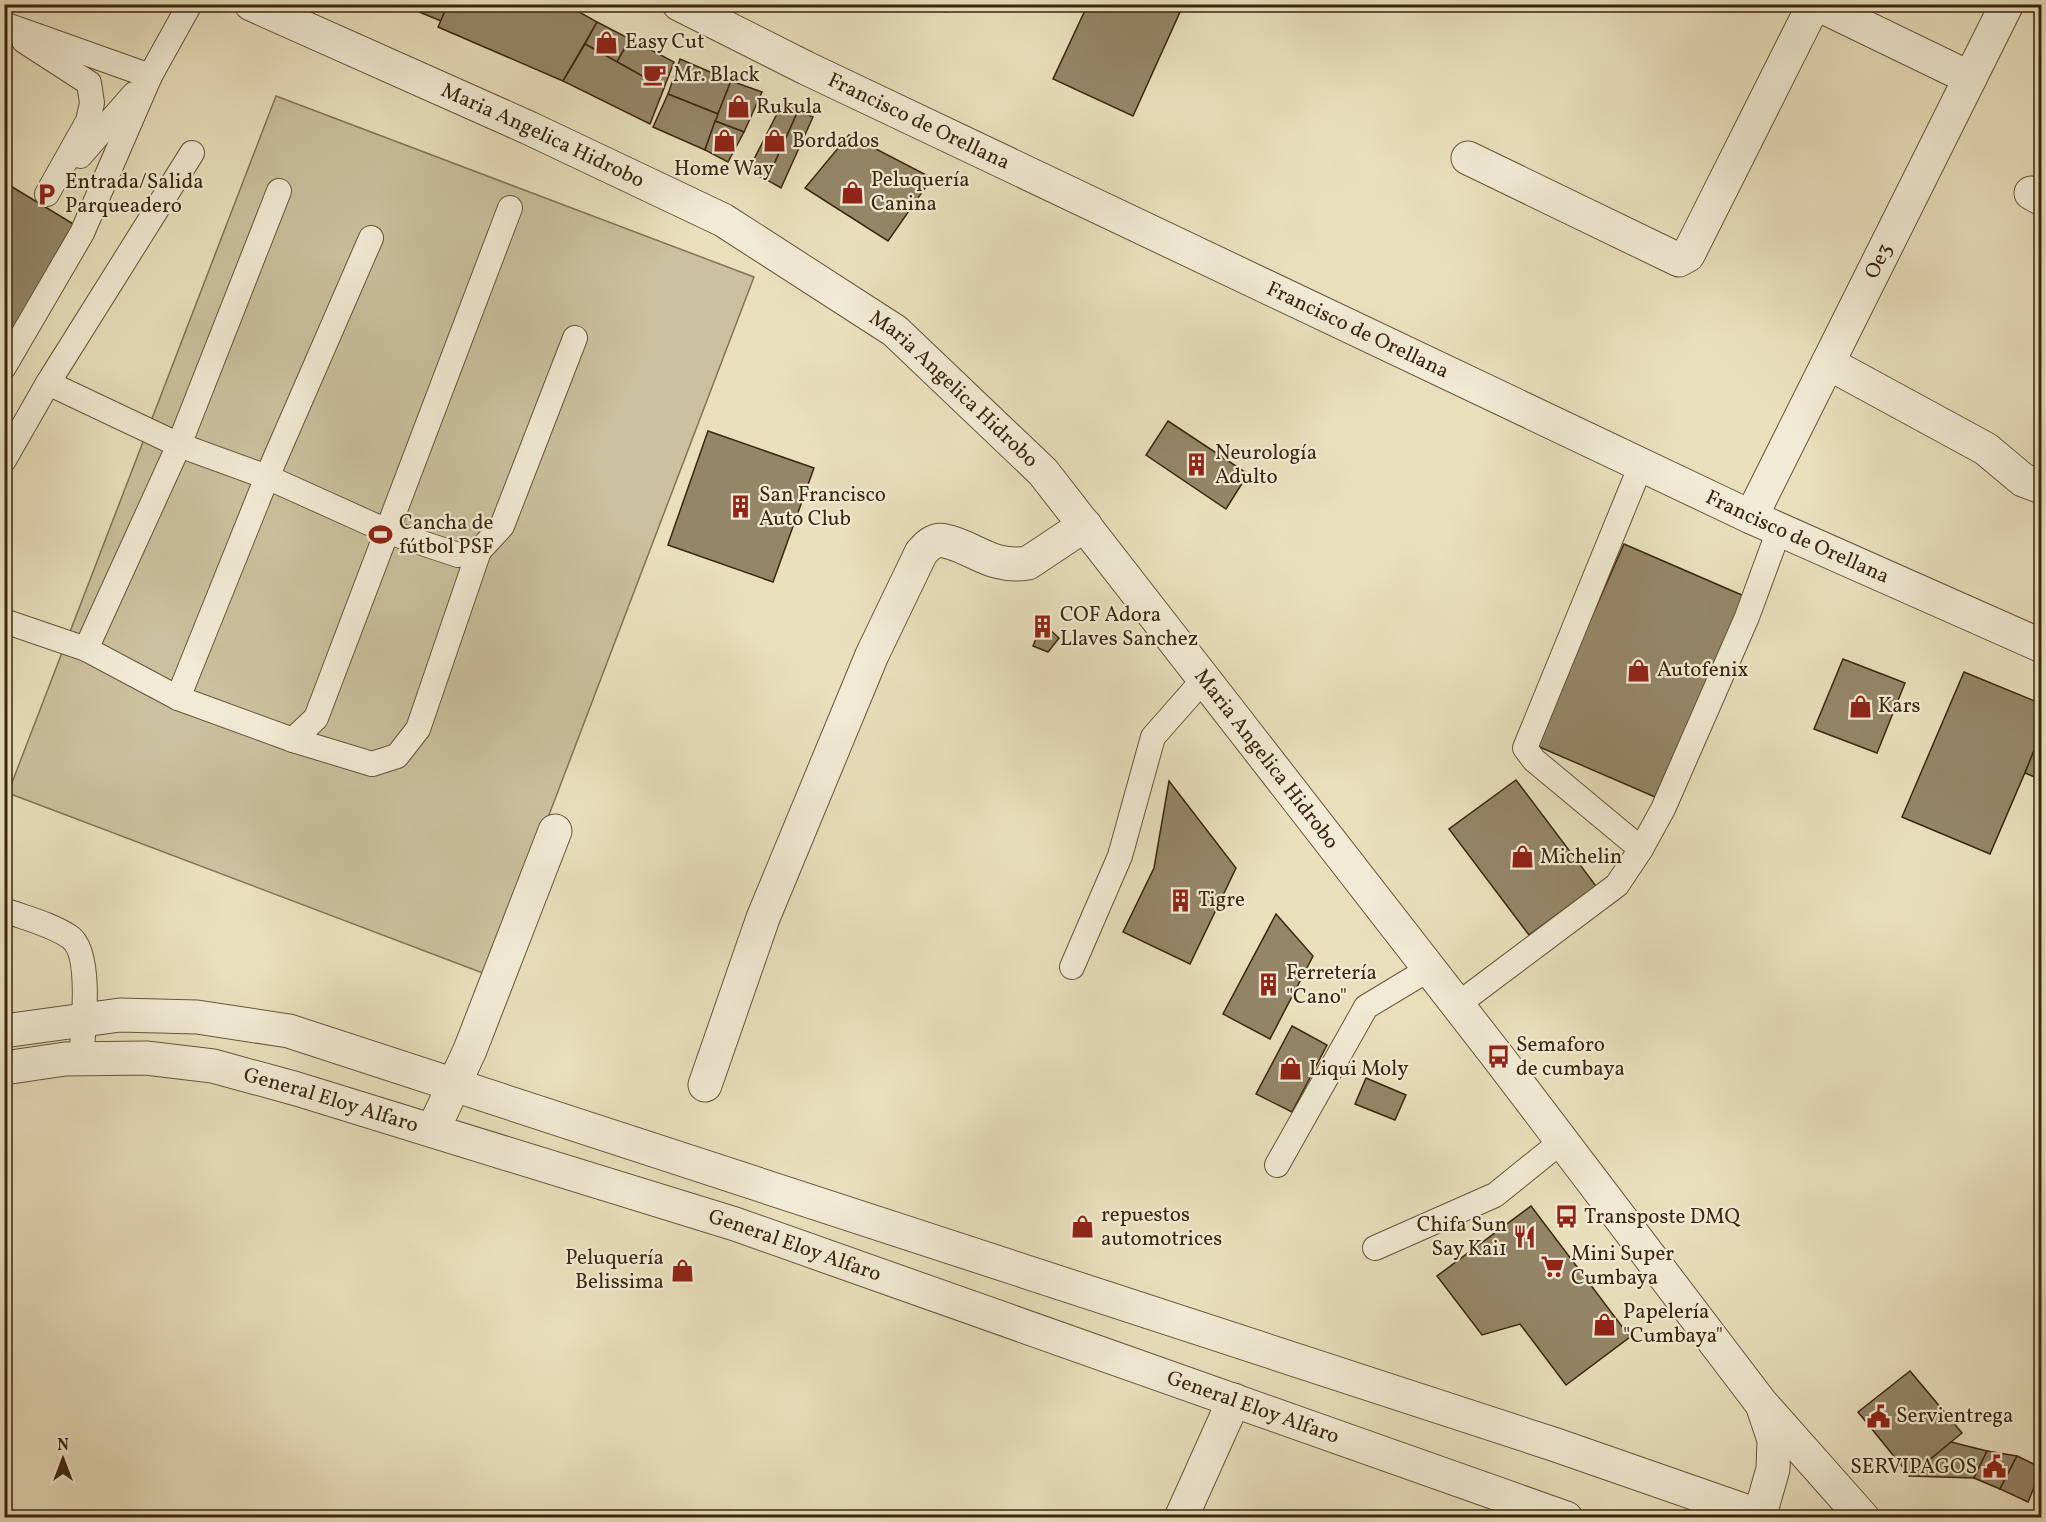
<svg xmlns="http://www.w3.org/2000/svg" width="2046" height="1522" viewBox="0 0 2046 1522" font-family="Vollkorn,serif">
	<rect width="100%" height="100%" fill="#e9dfbd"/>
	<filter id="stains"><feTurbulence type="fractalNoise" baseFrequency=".00333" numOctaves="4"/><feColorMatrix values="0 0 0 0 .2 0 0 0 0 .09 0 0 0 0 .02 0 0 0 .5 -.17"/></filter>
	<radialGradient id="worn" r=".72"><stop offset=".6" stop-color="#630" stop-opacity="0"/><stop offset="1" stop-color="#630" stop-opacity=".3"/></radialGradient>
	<polygon fill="#cbc09f" stroke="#837357" stroke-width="1.5" points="276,96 754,277 488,975 8,793"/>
	<g fill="#958669" stroke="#3b260f" stroke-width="1.5">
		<polygon points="400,4 433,4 445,11 441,21"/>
		<polygon points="433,4 448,4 445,11"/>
		<polygon points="448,4 565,4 597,22 563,81 438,27"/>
		<polygon points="930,4 950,4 946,12"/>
		<polygon points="1088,4 1164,4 1180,12 1133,116 1053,79"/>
		<polygon points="597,22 630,39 617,62 585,44"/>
		<polygon points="630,39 674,62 664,88 617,62"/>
		<polygon points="585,44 664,88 650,124 563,81"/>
		<polygon points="680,59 731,81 718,114 668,94"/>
		<polygon points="731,81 762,92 744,132 715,121"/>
		<polygon points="668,94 718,114 705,150 653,127"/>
		<polygon points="782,104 798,111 767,180 748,171"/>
		<polygon points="798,111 813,117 781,188 767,180"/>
		<polygon points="715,121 744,132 728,162 705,150"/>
		<polygon points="849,135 932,178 888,241 805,188"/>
		<polygon points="9,185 80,228 4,359 4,189"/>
		<polygon points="1168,421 1248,474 1226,509 1146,455"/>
		<polygon points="708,431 814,468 773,582 668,545"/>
		<polygon points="1624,544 1744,596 1655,797 1535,745"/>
		<polygon points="1037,618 1059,638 1048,652 1033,646 1037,636"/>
		<polygon points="1843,659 1905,683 1877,753 1814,729"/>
		<polygon points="1964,672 2042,704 2042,733 1990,854 1902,817"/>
		<polygon points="2042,730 2042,780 2025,773"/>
		<polygon points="1516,780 1596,886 1529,935 1449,829"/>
		<polygon points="1169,781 1236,868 1190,964 1123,932 1154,868"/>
		<polygon points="1276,914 1313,956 1270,1039 1223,1014"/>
		<polygon points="1292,1026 1327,1045 1292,1112 1256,1094"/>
		<polygon points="1366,1078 1406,1095 1395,1120 1355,1104"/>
		<polygon points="1531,1206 1630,1337 1566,1385 1520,1324 1482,1335 1437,1276"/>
		<polygon points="1910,1371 1962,1433 1910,1476 1858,1412"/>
		<polygon points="1951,1442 1987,1451 1974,1478 1910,1476"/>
		<polygon points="1987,1451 2017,1456 2000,1489 1974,1478"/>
		<polygon points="2017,1456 2042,1468 2028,1502 2000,1489"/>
	</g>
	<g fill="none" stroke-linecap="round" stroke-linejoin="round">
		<defs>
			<g id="service">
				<polyline points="4,24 150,76 190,4"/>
				<polyline points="24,41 89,83 92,103 88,121 47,194"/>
				<polyline points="80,156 134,94"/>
				<polyline points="4,367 82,233 150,76"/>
				<polyline points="48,383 179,445 267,477 389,532 458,555 479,551 502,526 575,338"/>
				<polyline points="4,460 48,383 192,153"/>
				<polyline points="1641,465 1525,748 1534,760 1641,849"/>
				<polyline points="4,621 86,649 178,698 293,740 316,718 510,208"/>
				<polyline points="86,649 179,445 279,191"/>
				<polyline points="178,698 267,477 371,238"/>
				<polyline points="293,740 372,764 397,756 418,729 479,551"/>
				<path d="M 4,910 C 25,918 51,924 70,937 C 93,953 83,1033 81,1059"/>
				<polyline points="1072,967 1120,856 1153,737 1204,679"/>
				<polyline points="1457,1005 1617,885 1641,849 1663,809 1747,617 1779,530"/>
				<polyline points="1277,1165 1366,1007 1429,969"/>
				<polyline points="1375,1248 1495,1195 1562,1141"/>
			</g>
			<polyline id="pedestrian" points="4,1031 120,1015 197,1017 289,1031 1556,1445 1760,1516"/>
			<g id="minor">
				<polyline points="1817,4 1970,78"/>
				<polyline points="1468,158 1679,260 1688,255 1814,4"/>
				<polyline points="2031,193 2042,199"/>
				<polyline points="1828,363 1986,449 2023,480 2042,487"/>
				<path id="s1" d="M 1751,517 L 2007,4"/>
				<path id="s2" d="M 4,1068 L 65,1059 L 146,1058 L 213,1066 L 297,1089 L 735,1224 L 1566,1518"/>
				<path d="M 705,1085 L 763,918 L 872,655 L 921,553 C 927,546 934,538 945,541 C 974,547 991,569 1028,563 L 1085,525"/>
				<polyline points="433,1130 470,1050 555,831"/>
				<polyline points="1181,1518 1234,1400"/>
			</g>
			<g id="tertiary">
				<path id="s3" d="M 251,4 L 529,128 L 723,220 L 895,331 L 1043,472 L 1498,1057 L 1761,1403 L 1863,1518"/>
				<path id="s4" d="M 679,4 L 806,68 L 1751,517 L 2042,646"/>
				<polyline points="1759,1518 1773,1469 1774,1440 1763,1407"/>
			</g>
		</defs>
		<use href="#service" stroke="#66543a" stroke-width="26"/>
		<use href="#pedestrian" stroke="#66543a" stroke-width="35"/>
		<use href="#minor" stroke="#66543a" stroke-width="35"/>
		<use href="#tertiary" stroke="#66543a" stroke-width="35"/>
		<use href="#service" stroke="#f1ead4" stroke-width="24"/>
		<use href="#pedestrian" stroke="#f1ead4" stroke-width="33"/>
		<use href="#minor" stroke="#f1ead4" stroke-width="33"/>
		<use href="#tertiary" stroke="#f1ead4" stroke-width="33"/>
	</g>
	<defs>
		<symbol id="shop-bare" viewBox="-9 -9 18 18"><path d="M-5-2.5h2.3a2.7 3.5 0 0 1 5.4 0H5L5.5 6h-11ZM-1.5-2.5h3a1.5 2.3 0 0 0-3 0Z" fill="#8f2418" stroke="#f1ead4" stroke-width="2.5" paint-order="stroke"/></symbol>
		<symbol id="cafe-bare" viewBox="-9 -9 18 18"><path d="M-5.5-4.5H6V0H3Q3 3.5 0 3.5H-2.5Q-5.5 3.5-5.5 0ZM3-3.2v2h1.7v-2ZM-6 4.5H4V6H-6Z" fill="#8f2418" stroke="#f1ead4" stroke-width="2.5" paint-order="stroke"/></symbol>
		<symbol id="parking-bare" viewBox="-9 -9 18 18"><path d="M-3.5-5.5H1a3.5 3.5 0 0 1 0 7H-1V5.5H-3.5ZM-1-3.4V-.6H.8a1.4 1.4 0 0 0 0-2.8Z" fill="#8f2418" stroke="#f1ead4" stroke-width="2.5" paint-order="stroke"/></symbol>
		<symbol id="building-bare" viewBox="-9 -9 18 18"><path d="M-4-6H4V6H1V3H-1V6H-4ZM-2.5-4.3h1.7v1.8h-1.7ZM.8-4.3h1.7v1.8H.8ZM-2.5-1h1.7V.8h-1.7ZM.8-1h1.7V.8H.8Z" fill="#8f2418" stroke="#f1ead4" stroke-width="2.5" paint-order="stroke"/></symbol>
		<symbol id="stadium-bare" viewBox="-9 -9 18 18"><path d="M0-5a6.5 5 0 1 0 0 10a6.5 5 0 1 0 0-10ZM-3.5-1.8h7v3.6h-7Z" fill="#8f2418" stroke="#f1ead4" stroke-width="2.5" paint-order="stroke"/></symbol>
		<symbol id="bus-bare" viewBox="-9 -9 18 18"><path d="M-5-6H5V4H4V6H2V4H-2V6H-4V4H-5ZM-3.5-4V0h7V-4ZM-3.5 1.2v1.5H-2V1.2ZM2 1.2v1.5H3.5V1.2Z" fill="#8f2418" stroke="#f1ead4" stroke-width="2.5" paint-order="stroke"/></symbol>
		<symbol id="restaurant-bare" viewBox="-9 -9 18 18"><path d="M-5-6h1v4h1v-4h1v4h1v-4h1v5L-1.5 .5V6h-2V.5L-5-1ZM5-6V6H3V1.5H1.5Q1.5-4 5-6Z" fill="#8f2418" stroke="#f1ead4" stroke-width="2.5" paint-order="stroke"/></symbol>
		<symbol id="supermarket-bare" viewBox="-9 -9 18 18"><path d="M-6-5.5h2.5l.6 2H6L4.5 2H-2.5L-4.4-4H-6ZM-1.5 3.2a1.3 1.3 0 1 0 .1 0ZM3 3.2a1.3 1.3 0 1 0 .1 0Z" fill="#8f2418" stroke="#f1ead4" stroke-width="2.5" paint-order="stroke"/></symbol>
		<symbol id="civic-bare" viewBox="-9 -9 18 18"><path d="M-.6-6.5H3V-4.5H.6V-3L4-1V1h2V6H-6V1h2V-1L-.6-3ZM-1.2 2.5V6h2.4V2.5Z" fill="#8f2418" stroke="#f1ead4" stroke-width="2.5" paint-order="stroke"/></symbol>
	</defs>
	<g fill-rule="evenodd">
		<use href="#shop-bare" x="590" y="26" width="33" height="33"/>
		<use href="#cafe-bare" x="638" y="58" width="33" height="33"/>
		<use href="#shop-bare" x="722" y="90" width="33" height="33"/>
		<use href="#shop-bare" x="708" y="124" width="33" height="33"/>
		<use href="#shop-bare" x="758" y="124" width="33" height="33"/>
		<use href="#shop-bare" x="836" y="176" width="33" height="33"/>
		<use href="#parking-bare" x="30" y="178" width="33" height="33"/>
		<use href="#building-bare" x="1180" y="448" width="33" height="33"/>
		<use href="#building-bare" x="724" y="490" width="33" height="33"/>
		<use href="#stadium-bare" x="364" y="518" width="33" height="33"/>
		<use href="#building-bare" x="1026" y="610" width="33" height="33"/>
		<use href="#shop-bare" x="1622" y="654" width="33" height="33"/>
		<use href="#shop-bare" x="1844" y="690" width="33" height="33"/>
		<use href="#shop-bare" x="1506" y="840" width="33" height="33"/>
		<use href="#building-bare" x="1164" y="884" width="33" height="33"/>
		<use href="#building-bare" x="1252" y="968" width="33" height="33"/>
		<use href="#bus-bare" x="1482" y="1040" width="33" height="33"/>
		<use href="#shop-bare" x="1274" y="1052" width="33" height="33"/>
		<use href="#bus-bare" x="1550" y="1200" width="33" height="33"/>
		<use href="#shop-bare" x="1066" y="1210" width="33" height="33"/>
		<use href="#restaurant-bare" x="1508" y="1220" width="33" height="33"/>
		<use href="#supermarket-bare" x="1536" y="1250" width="33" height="33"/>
		<use href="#shop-bare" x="666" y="1254" width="33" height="33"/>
		<use href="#shop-bare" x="1588" y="1308" width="33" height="33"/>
		<use href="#civic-bare" x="1862" y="1400" width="33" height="33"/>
		<use href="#civic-bare" x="1978" y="1450" width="33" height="33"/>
	</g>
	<g text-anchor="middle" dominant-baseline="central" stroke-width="4.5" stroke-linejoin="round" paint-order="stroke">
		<g font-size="21" fill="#3b260f" stroke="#f1ead4" text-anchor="start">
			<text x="625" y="42">Easy Cut</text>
			<text x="673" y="75">Mr. Black</text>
			<text x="756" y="107">Rukula</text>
			<text x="792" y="141">Bordados</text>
			<text x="724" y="169" text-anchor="middle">Home Way</text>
			<text x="871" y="180">Peluquería<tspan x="871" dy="24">Canina</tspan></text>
			<text x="65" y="182">Entrada/Salida<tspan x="65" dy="24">Parqueadero</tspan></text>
			<text x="1215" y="453">Neurología<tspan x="1215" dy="24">Adulto</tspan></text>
			<text x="759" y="495">San Francisco<tspan x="759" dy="24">Auto Club</tspan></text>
			<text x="399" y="523">Cancha de<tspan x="399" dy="24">fútbol PSF</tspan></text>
			<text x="1060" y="615">COF Adora<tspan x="1060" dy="24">Llaves Sanchez</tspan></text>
			<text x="1657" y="670">Autofenix</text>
			<text x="1878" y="706">Kars</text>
			<text x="1540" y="857">Michelin</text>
			<text x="1198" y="900">Tigre</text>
			<text x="1286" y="973">Ferretería<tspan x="1286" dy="24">"Cano"</tspan></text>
			<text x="1516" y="1045">Semaforo<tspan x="1516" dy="24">de cumbaya</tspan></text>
			<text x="1309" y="1069">Liqui Moly</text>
			<text x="1101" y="1215">repuestos<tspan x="1101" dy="24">automotrices</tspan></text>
			<text x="1584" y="1217">Transposte DMQ</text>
			<text x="1507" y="1225" text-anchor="end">Chifa Sun<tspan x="1507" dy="24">Say Kai1</tspan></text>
			<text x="1571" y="1254">Mini Super<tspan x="1571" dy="24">Cumbaya</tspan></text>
			<text x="664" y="1258" text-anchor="end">Peluquería<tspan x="664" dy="24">Belissima</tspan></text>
			<text x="1623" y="1312">Papelería<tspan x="1623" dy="24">"Cumbaya"</tspan></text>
			<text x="1896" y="1416">Servientrega</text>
			<text x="1977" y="1467" text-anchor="end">SERVIPAGOS</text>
		</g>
		<g font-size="21" fill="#3b260f" stroke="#f1ead4">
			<text stroke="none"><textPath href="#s4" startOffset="267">Francisco de Orellana</textPath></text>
			<text stroke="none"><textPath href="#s3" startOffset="320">Maria Angelica Hidrobo</textPath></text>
			<text stroke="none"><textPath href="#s1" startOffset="286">Oe3</textPath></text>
			<text stroke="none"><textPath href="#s4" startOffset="753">Francisco de Orellana</textPath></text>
			<text stroke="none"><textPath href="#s3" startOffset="806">Maria Angelica Hidrobo</textPath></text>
			<text stroke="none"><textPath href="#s4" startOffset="1239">Francisco de Orellana</textPath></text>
			<text stroke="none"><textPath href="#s3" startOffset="1292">Maria Angelica Hidrobo</textPath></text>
			<text stroke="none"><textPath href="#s2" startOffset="333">General Eloy Alfaro</textPath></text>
			<text stroke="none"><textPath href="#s2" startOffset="819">General Eloy Alfaro</textPath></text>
			<text stroke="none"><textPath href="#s2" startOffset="1305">General Eloy Alfaro</textPath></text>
		</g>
	</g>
	<rect width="2046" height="1522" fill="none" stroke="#e9dfbd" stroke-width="24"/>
	<rect x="6" y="6" width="2034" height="1510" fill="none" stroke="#3b260f" stroke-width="3"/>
	<rect x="12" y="12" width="2022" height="1498" fill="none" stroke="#3b260f" stroke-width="1.5"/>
	<g transform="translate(63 1459)" stroke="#f1ead4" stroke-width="4.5" paint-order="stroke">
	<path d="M0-4.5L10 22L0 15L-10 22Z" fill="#3b260f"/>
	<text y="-9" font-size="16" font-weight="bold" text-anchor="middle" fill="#3b260f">N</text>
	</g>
	<rect width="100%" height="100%" filter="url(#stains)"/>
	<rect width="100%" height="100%" fill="url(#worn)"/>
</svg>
